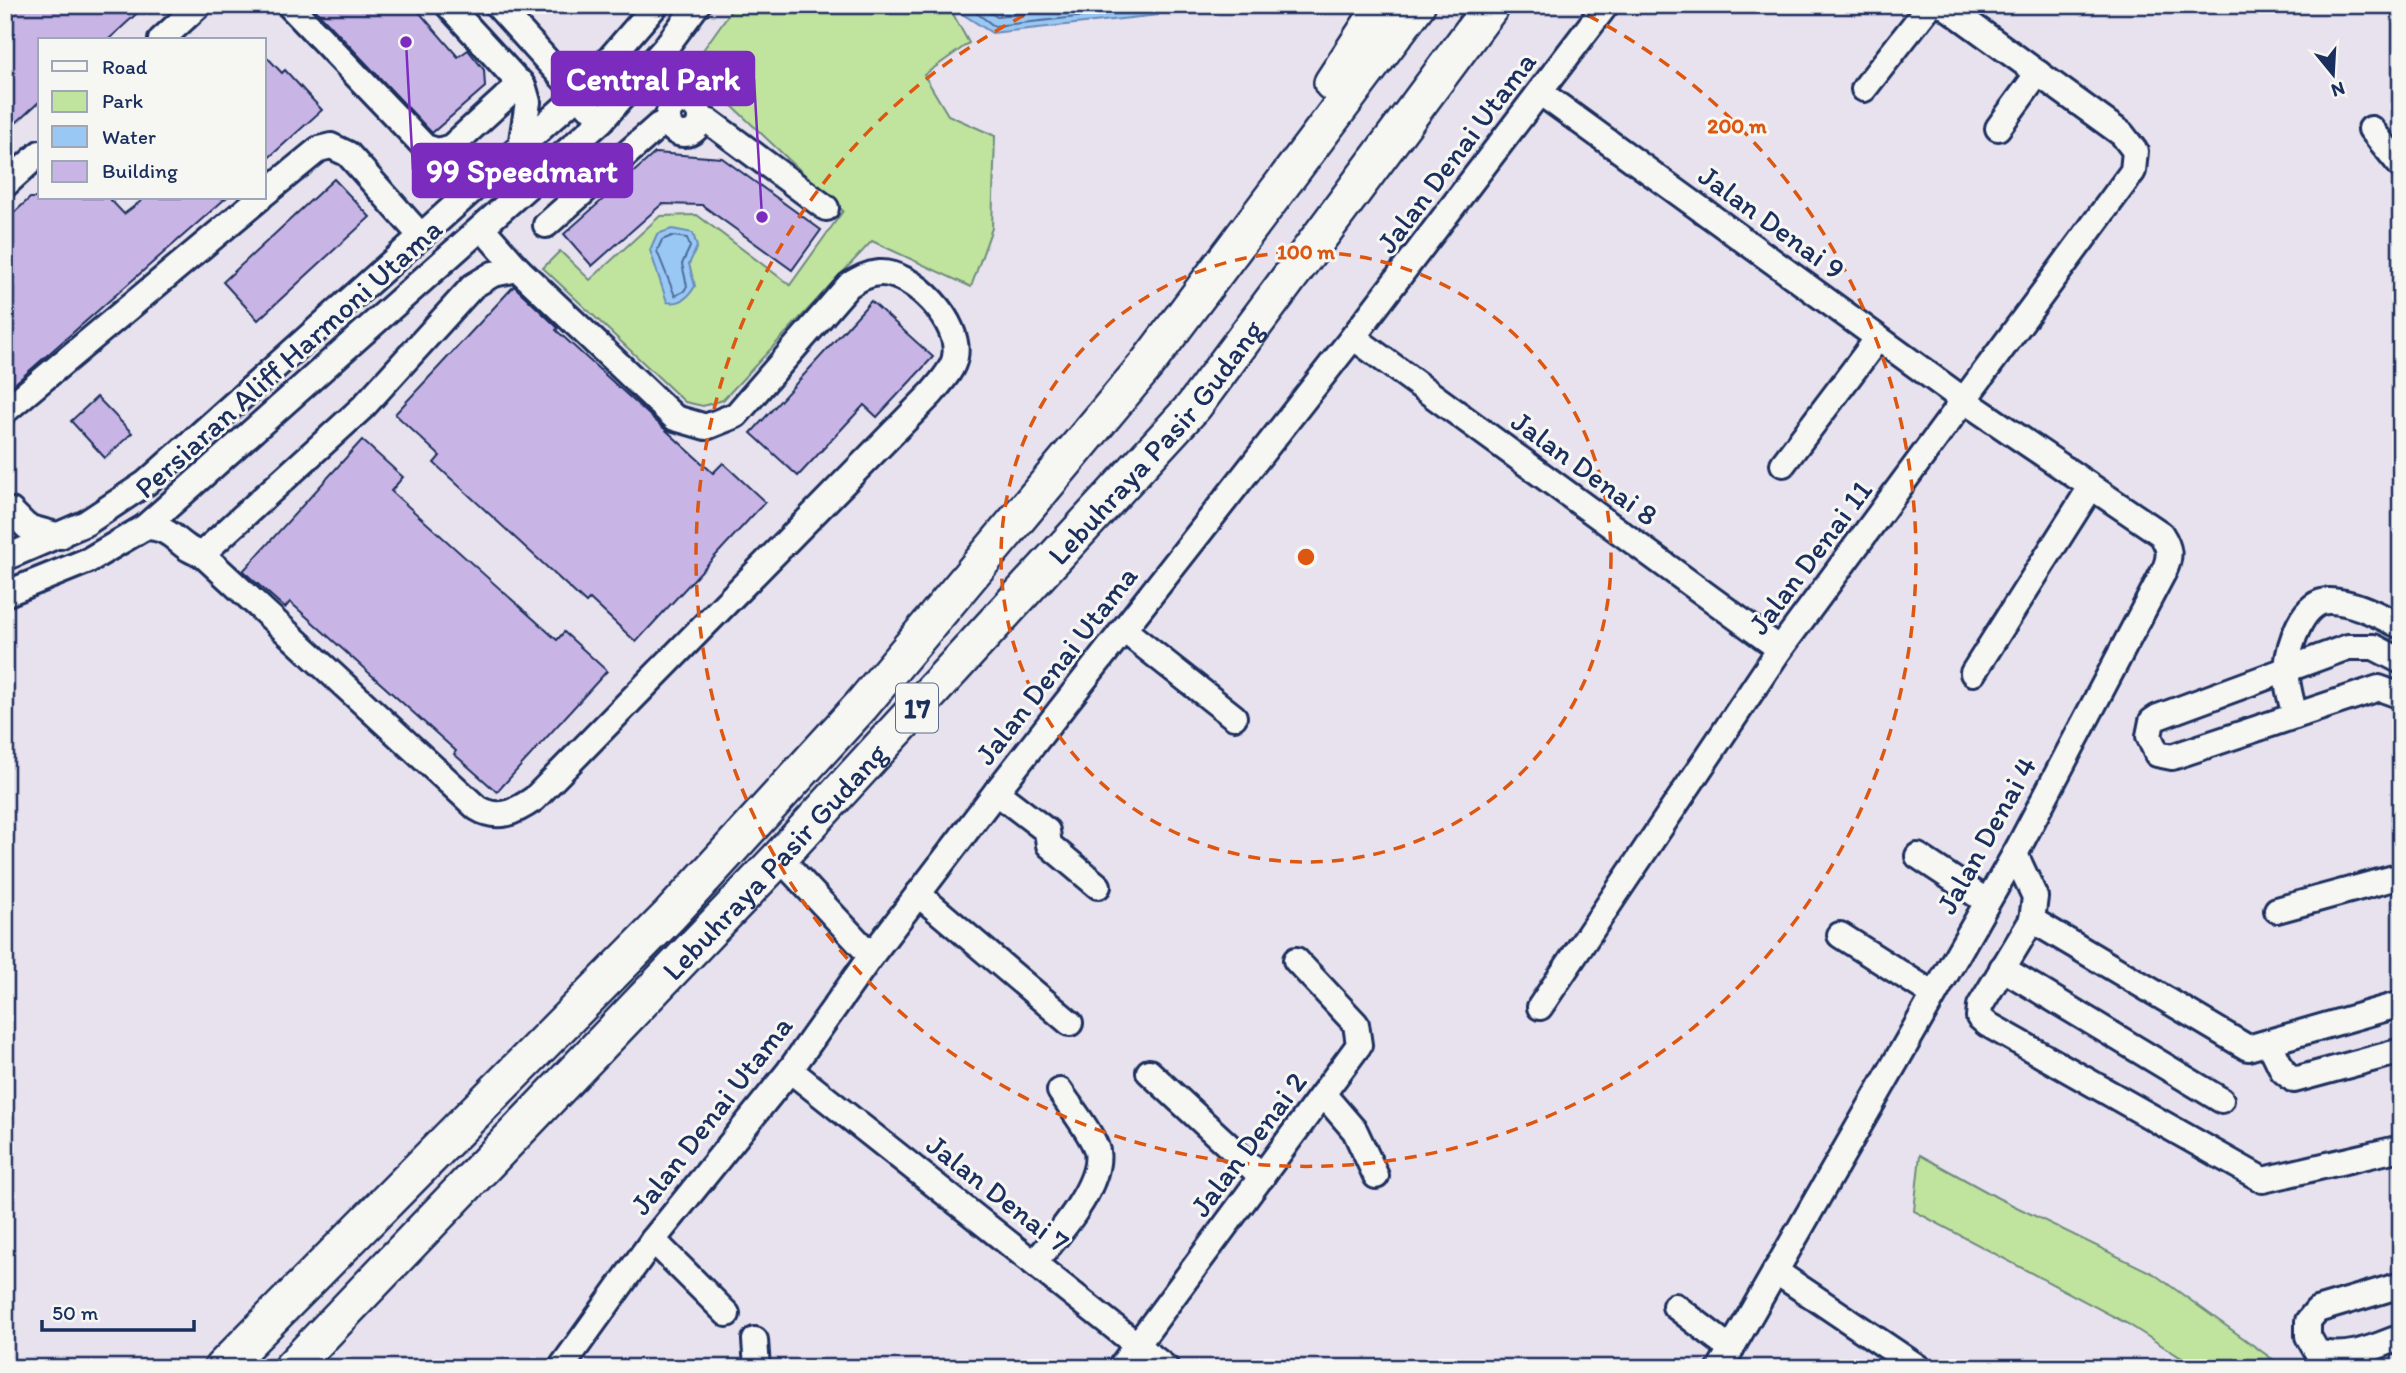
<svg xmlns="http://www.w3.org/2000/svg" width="2406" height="1373" viewBox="0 0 2406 1373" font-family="Itim,sans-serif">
	<rect width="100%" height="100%" fill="#e8e2ee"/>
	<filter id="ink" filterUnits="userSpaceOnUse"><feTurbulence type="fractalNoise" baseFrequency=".0143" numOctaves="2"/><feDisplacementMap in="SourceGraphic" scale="14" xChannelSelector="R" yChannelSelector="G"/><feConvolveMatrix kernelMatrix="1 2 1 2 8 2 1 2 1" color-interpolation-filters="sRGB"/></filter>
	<g filter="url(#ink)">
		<g fill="#c0e49e" stroke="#6e8a7e" stroke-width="2">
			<polygon points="735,5 948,5 969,43 924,75 948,115 995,136 992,228 971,287 872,241 723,400 703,406 685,402 543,268 560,251 590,280 660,216 697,215 790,285 843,211 691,67"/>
			<polygon points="1920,1155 1998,1198 2154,1274 2278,1363 2297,1368 2166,1368 2183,1359 2128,1324 1914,1211"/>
		</g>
		<g fill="#9ac8f5" stroke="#678bb9" stroke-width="2">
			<polygon points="959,5 1162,5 1158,15 992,33 961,13"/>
			<path d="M 672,229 L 693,233 L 697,247 L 689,264 L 695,286 C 689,297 681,305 667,302 L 650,250 L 657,234 Z"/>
		</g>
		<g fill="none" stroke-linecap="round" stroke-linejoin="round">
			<g stroke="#4e6c9a" stroke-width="2">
				<polyline points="966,5 994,26 1151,9 1154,5"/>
				<polyline points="978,5 997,17 1104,5"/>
				<polygon points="672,236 687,238 690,247 682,264 687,286 684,291 675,296 657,251 662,240"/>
			</g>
		</g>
		<g fill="#c8b5e6" stroke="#1b2f5e" stroke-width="2">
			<polygon points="5,5 146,5 108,40 40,40 40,101 5,133"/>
			<polygon points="311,5 413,5 458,57 468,50 484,70 485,87 432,133"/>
			<polygon points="264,54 282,73 285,70 322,110 264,162"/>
			<polygon points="655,153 722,158 821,230 792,270 702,205 662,204 592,266 564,234"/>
			<polygon points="334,179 370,217 258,320 223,282"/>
			<polygon points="30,198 109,198 124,214 145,198 226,198 11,387 5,380 5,221"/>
			<polygon points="514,286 558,328 556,330 713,473 723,463 765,502 636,642 590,599 586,603 434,463 440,456 395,414"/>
			<polygon points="871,301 933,357 877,417 864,405 798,476 751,433"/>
			<polygon points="97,397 132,433 105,458 71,421"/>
			<polygon points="362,440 403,477 391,491 557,640 564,632 607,671 497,792 454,754 456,751 290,602 285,608 243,571"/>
		</g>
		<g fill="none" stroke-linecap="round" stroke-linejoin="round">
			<defs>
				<g id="minor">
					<polyline points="289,5 425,147 438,151 451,147 521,83"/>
					<polyline points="448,5 524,88 528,102 521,147"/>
					<polyline points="497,5 589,107"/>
					<polyline points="161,40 199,5"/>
					<polyline points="646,70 662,83 678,103"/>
					<polyline points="1864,89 1930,5"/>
					<path d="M 1541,93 L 1965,401 L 2161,534 C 2170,548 2171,556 2164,571 L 2015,854 L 1720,1368"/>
					<circle cx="684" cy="118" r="16"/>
					<polyline points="700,119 710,122 826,208"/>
					<polyline points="1998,128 2038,73"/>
					<polyline points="2371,129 2401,166"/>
					<polyline points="5,185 40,153"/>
					<polyline points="264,194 319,149 331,146 348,154 421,236"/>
					<polyline points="546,225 658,126 668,121"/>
					<polyline points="1353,337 1780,649"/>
					<polyline points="5,411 260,198"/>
					<polyline points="1783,464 1878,338"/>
					<polyline points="11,511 27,527 60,536"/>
					<path d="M 145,527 C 175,527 178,549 202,554 L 477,808 C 498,821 515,812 534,799 L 932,393 C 940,383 953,370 955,357 C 962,323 913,271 879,273 C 867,274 859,279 849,285 L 736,415 L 706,427 L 675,418 L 518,269 L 482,228"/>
					<polyline points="202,554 363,407 473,286 493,274 518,269"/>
					<polyline points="5,558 86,523 146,483 578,95 656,5"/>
					<polyline points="5,594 89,560 145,527 601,121 665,48 697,5"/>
					<polyline points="1124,630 1234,717"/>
					<polyline points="2401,661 2374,647 2348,647 2158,717 2152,721 2149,736 2157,754 2172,757 2379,688 2401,696"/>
					<polyline points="1973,673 2091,487"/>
					<path d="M 2295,716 C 2292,702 2285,683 2287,668 C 2289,645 2302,600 2330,601 C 2355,602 2378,615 2401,626"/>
					<polyline points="996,792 1047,831 1049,845 1098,886"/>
					<polyline points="2015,854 2035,897 2032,920 2248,1048 2401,1004"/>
					<polyline points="1918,856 1986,901"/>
					<polyline points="779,857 871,956"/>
					<polyline points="918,894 1070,1023"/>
					<polyline points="2277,910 2401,876"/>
					<polyline points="2032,920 1980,1006 1979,1017 1987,1024 2263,1180 2401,1148"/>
					<polyline points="1840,935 1933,994"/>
					<polyline points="2002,968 2221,1100"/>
					<polyline points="1540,1007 1780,649 2133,171 2135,151 2122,134 1944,5"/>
					<polyline points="2269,1042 2283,1071 2294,1080 2401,1051"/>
					<polyline points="790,1070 1166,1368"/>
					<polyline points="1149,1072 1262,1177"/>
					<polyline points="1324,1095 1355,1131 1376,1176"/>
					<polyline points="653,1240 727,1314"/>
					<path d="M 1034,1263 C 1055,1239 1103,1185 1097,1151 C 1093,1135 1069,1105 1060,1091"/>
					<polyline points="1775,1271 1919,1368"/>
					<path d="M 2401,1285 L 2317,1310 L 2308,1321 L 2308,1336 L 2317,1352 C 2347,1360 2372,1348 2401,1337"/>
					<polyline points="1675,1306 1731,1349"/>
					<polyline points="755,1340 757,1368"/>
					<polyline points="561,1368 653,1240 790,1070 871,956 996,792 1353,337 1606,5"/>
					<polyline points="1120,1368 1359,1045 1356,1024 1296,960"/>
				</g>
				<g id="highway">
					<polyline points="1332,83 1383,5"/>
					<polyline points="222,1368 670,915 861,706 1147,364 1417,5"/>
					<path id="s1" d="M 291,1368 L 777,860 L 1194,406 L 1492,5"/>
				</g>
			</defs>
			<use href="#minor" stroke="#1b2f5e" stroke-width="30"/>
			<use href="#highway" stroke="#1b2f5e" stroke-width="40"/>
			<use href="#minor" stroke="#f6f6f2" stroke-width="24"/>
			<use href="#highway" stroke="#f6f6f2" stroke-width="35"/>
		</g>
	</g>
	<g fill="none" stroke="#de5710" stroke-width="3.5" stroke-dasharray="12 9">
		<circle cx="1306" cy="557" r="305"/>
		<path d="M1569 6A610 610 0 1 1 1043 6"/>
	</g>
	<g text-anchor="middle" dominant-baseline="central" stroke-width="6" stroke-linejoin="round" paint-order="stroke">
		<rect fill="#f6f6f2" stroke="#5d6b8a" stroke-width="2" x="896" y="683.5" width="42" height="49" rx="5"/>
		<g font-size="28" font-weight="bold" fill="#1b2f5e">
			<text x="917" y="708">17</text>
		</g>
		<g font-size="30" fill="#1b2f5e" stroke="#f6f6f2">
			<text transform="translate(1456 152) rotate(-53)">Jalan Denai Utama</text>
			<text transform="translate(1772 222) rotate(36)">Jalan Denai 9</text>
			<text transform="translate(288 358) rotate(-42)">Persiaran Aliff Harmoni Utama</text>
			<text stroke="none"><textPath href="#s1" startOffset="1267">Lebuhraya Pasir Gudang</textPath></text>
			<text transform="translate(1585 468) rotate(36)">Jalan Denai 8</text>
			<text transform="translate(1810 557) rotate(-53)">Jalan Denai 11</text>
			<text transform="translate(1056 665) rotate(-52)">Jalan Denai Utama</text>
			<text transform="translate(1986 835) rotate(-61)">Jalan Denai 4</text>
			<text stroke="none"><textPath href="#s1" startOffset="700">Lebuhraya Pasir Gudang</textPath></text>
			<text transform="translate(711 1115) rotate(-52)">Jalan Denai Utama</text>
			<text transform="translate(1248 1144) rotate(-53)">Jalan Denai 2</text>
			<text transform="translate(998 1193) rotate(38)">Jalan Denai 7</text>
		</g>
	</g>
	<circle cx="1306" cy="557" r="10" fill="#de5710" stroke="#f6f6f2" stroke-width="3.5"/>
	<g font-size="21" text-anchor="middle" font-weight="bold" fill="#de5710" stroke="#f6f6f2" stroke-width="6" stroke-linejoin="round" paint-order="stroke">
		<text x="1737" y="133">200 m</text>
		<text x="1306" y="259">100 m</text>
	</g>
	<path fill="none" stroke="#7b2cbf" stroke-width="2.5" d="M762 217L754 79M406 42L413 170"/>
	<g fill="#7b2cbf" stroke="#f6f6f2" stroke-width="2.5">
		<circle cx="762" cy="217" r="7"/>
		<circle cx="406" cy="42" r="7"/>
	</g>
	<g fill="#7b2cbf" stroke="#7b2cbf" stroke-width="2.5">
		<rect x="552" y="52" width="202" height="53" rx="7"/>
		<rect x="413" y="144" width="219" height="53" rx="7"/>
	</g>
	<g font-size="32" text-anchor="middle" font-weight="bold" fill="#fff">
		<text x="653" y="90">Central Park</text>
		<text x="522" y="182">99 Speedmart</text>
	</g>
	<rect width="2406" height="1373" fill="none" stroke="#f6f6f2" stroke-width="28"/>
	<rect x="14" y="14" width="2378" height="1345" fill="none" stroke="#1b2f5e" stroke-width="2.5" filter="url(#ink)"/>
	<rect x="38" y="38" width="228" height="161" fill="#f6f6f2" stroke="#9ea6b7" stroke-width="2"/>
	<rect x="52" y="61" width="35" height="10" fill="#f6f6f2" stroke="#9ea6b7" stroke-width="2"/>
	<text x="102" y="74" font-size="21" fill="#1b2f5e">Road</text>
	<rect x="52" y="91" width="35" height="21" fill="#c0e49e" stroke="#9ea6b7" stroke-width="2"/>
	<text x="102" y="108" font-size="21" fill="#1b2f5e">Park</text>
	<rect x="52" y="126" width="35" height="21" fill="#9ac8f5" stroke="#9ea6b7" stroke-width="2"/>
	<text x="102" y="144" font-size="21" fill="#1b2f5e">Water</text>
	<rect x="52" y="161" width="35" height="21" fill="#c8b5e6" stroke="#9ea6b7" stroke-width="2"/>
	<text x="102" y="178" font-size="21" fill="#1b2f5e">Building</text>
	<g transform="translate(2333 74) rotate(162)" stroke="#f6f6f2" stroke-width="5" paint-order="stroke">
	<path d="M0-5L12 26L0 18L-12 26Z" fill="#1b2f5e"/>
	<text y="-10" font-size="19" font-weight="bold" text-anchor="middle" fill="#1b2f5e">N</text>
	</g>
	<path d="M42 1320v10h152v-10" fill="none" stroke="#1b2f5e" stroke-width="3.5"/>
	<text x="52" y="1320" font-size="21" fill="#1b2f5e" stroke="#f6f6f2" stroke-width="5" paint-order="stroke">50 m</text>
</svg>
